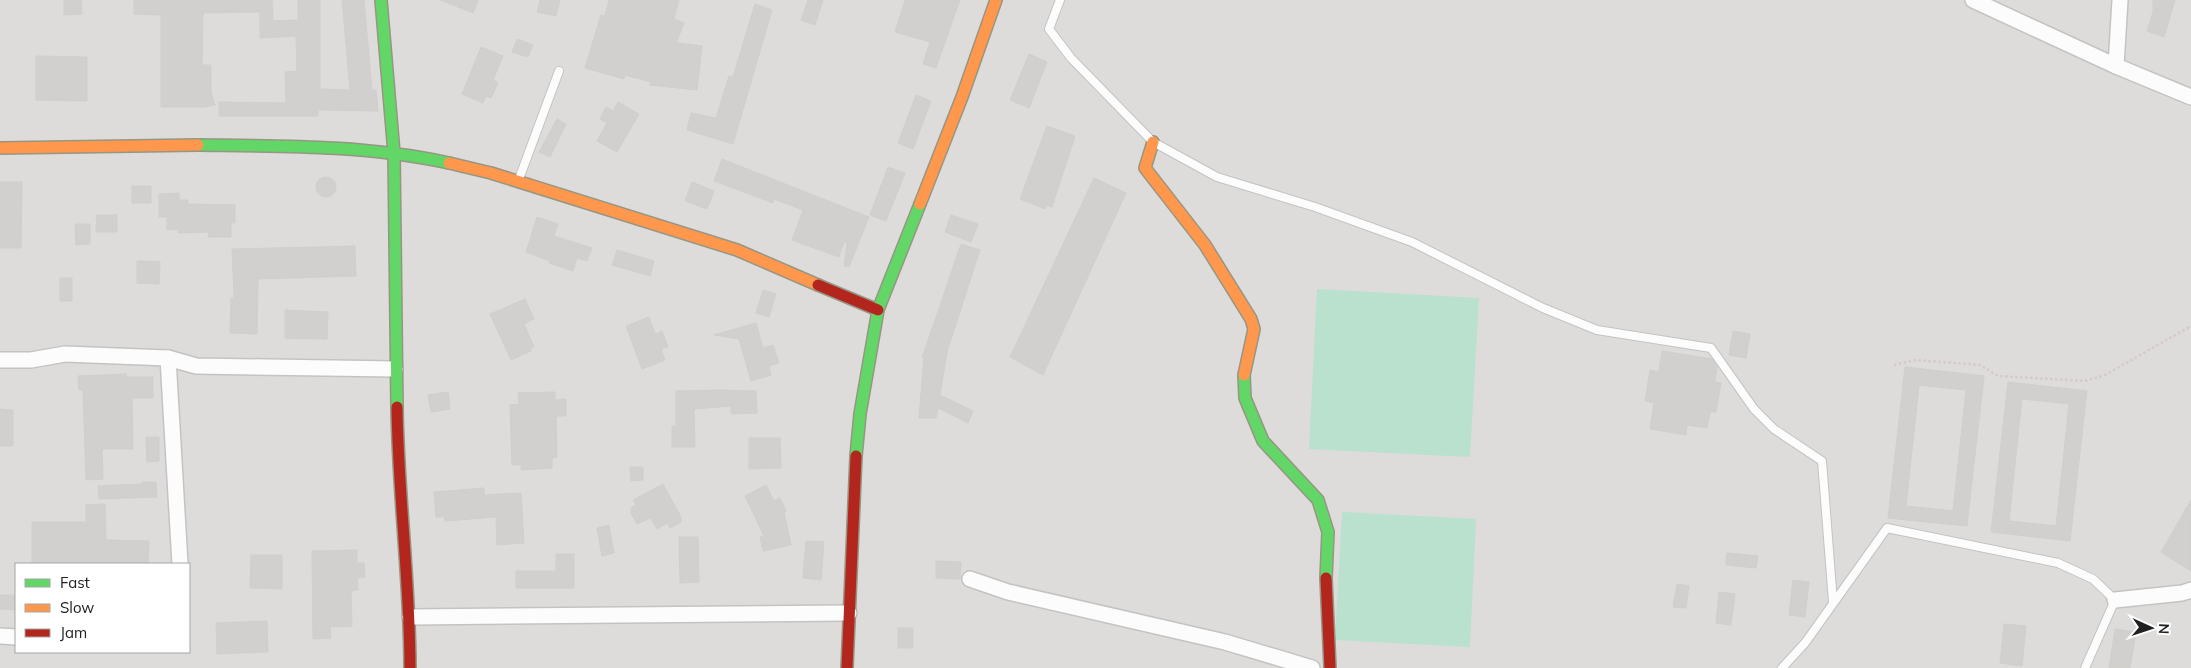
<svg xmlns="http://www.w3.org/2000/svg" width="2191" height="668" viewBox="0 0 2191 668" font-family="Mulish,sans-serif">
	<rect width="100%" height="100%" fill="#eeecea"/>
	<path fill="#dddcdb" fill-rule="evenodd" d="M 0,0 L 2191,0 L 2191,668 L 0,668 ZM 16,564 L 189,564 L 189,652 L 16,652 Z"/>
	<g fill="#b9e1cd">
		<polygon points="1317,289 1479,298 1470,457 1309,449"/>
		<polygon points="1342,512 1476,519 1470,647 1335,640"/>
	</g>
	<g fill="#d2d0ce" stroke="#d1cecb" fill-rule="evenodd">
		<polygon points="64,0 81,0 82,14 64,15"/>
		<polygon points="134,0 272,0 273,21 298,20 298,0 320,0 320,89 350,90 342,0 364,0 372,90 376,90 378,111 318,110 318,116 219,116 219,102 286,103 285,72 297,71 296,36 260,38 260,12 203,13 202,65 211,65 211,92 215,105 204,107 161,107 161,15 134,14"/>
		<polygon points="440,0 478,0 473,13"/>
		<polygon points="540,0 560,0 556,16 537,12"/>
		<polygon points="609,0 679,0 674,19 684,23 676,43 702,46 697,90 650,85 651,82 625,75 624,79 585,68 601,15 605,16"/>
		<polygon points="808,0 823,0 815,25 801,20"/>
		<polygon points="905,0 960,0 936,68 923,64 930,42 895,32"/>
		<polygon points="2153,0 2175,0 2164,37 2147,31 2153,12"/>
		<polygon points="755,4 772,10 733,144 687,130 691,113 716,118 729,76 733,77"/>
		<polygon points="517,39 533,45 528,57 512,52"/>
		<polygon points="481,47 503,56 493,80 498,83 491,98 486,96 483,103 462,94"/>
		<polygon points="1029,54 1047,62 1029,108 1010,100"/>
		<polygon points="36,56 87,57 87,101 36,100"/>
		<polygon points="916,95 931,101 913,149 898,143"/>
		<polygon points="618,102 639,114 617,152 597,141 607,123 600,119 606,107 613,111"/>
		<polygon points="557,119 566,124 550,157 539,152"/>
		<polygon points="1047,126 1075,136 1052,207 1047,205 1045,209 1020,199"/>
		<polygon points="722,159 869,217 849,267 844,266 847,243 844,242 839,257 792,240 803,210 774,199 773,203 714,181"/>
		<polygon points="888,167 905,173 886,221 870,215"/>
		<circle cx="326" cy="187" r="10"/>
		<polygon points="1094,178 1126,193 1043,375 1010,357"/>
		<polygon points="0,182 22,182 21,248 0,248"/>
		<polygon points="692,182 714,191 707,209 685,201"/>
		<rect x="132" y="186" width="19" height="17"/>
		<polygon points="179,193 179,200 188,200 188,204 235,205 235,223 231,223 231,237 208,237 209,232 178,233 178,229 167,230 167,217 159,217 159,194"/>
		<polygon points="97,215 117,215 117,232 96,232"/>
		<polygon points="951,215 978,224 971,242 945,232"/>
		<polygon points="537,217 558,224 554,236 592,248 587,261 577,258 573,271 549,263 550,261 526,252"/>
		<polygon points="75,224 90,224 90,244 76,245"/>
		<polygon points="961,244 980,250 947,352 940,395 973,411 968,423 938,408 936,418 919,418 924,358 922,358"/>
		<polygon points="355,246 356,276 258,279 257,334 230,333 231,298 234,298 232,249"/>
		<polygon points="617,250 654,261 650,276 612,265"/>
		<polygon points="137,261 160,262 159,284 137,283"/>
		<rect x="60" y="278" width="12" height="23"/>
		<polygon points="763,290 776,294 769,317 756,313"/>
		<polygon points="525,299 534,319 524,324 534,347 530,349 531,351 511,360 490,314"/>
		<polygon points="285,310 328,312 327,339 285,338"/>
		<polygon points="649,317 655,334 662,331 668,347 661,349 665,360 642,369 626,326"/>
		<polygon points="756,323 763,348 773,345 779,363 769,366 771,375 751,381 739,339 714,335"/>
		<polygon points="1733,331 1750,334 1746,358 1729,355"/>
		<polygon points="1662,351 1712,359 1717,367 1715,382 1721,383 1716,412 1710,412 1707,428 1687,425 1686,435 1650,429 1654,403 1645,401 1650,370 1659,372"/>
		<path d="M 1905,367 L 1984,376 L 1967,526 L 1888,518 ZM 1919,385 L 1966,390 L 1953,511 L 1906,506 Z"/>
		<polygon points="126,374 126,377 153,377 153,398 132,398 133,449 102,449 103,479 86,480 83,390 79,390 78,376"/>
		<path d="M 2008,382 L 2087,391 L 2070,541 L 1991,532 ZM 2022,399 L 2069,404 L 2056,526 L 2009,521 Z"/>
		<polygon points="721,390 756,391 757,413 731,414 731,406 694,409 695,447 672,447 672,426 676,426 676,391"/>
		<polygon points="448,392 450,409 431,412 428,395"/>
		<polygon points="555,392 555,400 566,399 566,416 556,416 557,457 552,458 552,468 521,470 521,465 512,465 510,405 519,404 518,393"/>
		<polygon points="0,409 13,410 13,446 0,446"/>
		<polygon points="146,437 159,437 159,461 147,462"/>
		<polygon points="749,438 780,438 781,468 749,469"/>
		<polygon points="630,467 643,467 643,480 631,481"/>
		<polygon points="142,482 156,482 157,497 99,499 98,486 143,484"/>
		<polygon points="663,484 681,517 681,522 670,528 667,523 657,529 651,518 637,524 631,513 631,508 636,505 633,500"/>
		<polygon points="766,485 774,501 780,498 786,511 784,512 791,545 763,551 760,537 764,536 745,496"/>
		<polygon points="484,488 484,495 521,493 524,543 497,545 496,517 445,521 444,517 436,517 434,492"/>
		<polygon points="2191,500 2191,571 2161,552"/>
		<polygon points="105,504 106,540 149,541 148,564 32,564 32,522 86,522 86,505"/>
		<polygon points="609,525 614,553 602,556 597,528"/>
		<polygon points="679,537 698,537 699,582 680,583"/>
		<polygon points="806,541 824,542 821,580 803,578"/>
		<polygon points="357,550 357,563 364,563 365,577 357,578 358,590 351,591 352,626 330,627 331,638 313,639 312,551"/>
		<polygon points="1727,553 1758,556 1756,568 1726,565"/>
		<polygon points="556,554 574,554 574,588 516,588 516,571 556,571"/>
		<polygon points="251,555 282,555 282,589 250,588"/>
		<polygon points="936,561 961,562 960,579 936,578"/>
		<polygon points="1793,580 1809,582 1805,617 1789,615"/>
		<polygon points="1677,584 1689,586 1686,608 1673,607"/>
		<polygon points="1719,592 1735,594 1731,625 1716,623"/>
		<polygon points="0,595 16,595 16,610 0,609"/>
		<polygon points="267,621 268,652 217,654 216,623"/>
		<polygon points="2004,624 2026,626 2022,666 2000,663"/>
		<rect x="898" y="628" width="15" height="20"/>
		<polygon points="2115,629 2136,632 2130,668 2109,668"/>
	</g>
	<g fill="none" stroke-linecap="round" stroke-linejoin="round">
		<defs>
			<g id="lane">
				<polyline points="1060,0 1049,29 1071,58 1153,142 1217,177 1315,207 1412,242 1543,308 1597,330 1711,348 1754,409 1774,429 1822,461 1833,602"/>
				<polyline points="519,179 559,71"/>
				<polyline points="1782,668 1805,643 1887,528 2058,563 2093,579 2115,600 2085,668"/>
			</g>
			<g id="street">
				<polyline points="1973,0 2116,66 2191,97"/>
				<polyline points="2116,66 2120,0"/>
				<polyline points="168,358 180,564"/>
				<polyline points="0,360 31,360 65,354 168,358 196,366 395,369"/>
				<polyline points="970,579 1008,592 1225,642 1312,668"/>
				<polyline points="2115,600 2182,593 2191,590"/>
				<polyline points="410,617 849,613"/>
				<polyline points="0,636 16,637"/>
			</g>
			<g id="fast">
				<polyline points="381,0 394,153 397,407"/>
				<path d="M 198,145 C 282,146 366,145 449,163"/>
				<polyline points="1244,375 1245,398 1263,441 1318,500 1328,532 1326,578"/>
				<polyline points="856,456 860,414 878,310 920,204"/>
			</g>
			<g id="slow">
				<polyline points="1153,142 1145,168 1205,245 1251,319 1254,329 1244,375"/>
				<polyline points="0,148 198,145"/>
				<polyline points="449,163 491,173 737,250 818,285"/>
				<polyline points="920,204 962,97 996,0"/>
			</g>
			<g id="jam">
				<polyline points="818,285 878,310"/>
				<path d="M 397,407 C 398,494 410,581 410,668"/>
				<polyline points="1326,578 1330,668"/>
				<polyline points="847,668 856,456"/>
			</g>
		</defs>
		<use href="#lane" stroke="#c4c3c2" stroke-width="10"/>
		<use href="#street" stroke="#c4c3c2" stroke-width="18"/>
		<use href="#fast" stroke="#979683" stroke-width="14"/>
		<use href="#slow" stroke="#979683" stroke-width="14"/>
		<use href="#jam" stroke="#979683" stroke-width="14"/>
		<polyline stroke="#d6c9c9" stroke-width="2.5" stroke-dasharray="2.5 2.5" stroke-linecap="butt" points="1894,365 1916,360 1980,365 1998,376 2085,381 2105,375 2191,326"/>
		<use href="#lane" stroke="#fcfcfc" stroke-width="8"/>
		<use href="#street" stroke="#fcfcfc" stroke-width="15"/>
		<use href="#fast" stroke="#63d668" stroke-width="11"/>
		<use href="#slow" stroke="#ff974d" stroke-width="11"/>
		<use href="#jam" stroke="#b3261e" stroke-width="11"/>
	</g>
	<rect x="15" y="563" width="175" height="90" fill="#ffffff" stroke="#a6a6a6"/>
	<rect x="25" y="579" width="25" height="8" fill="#63d668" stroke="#a6a6a6"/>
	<text x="60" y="588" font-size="15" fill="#202020">Fast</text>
	<rect x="25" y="604" width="25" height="8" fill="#ff974d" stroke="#a6a6a6"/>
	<text x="60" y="613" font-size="15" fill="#202020">Slow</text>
	<rect x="25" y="629" width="25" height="8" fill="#b3261e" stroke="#a6a6a6"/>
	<text x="60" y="638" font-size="15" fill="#202020">Jam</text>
	<g transform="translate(2151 628) rotate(93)" stroke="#ffffff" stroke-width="4" paint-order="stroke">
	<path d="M0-4L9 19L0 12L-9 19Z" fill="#202020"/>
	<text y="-8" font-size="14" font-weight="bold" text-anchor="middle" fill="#202020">N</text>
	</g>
</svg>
